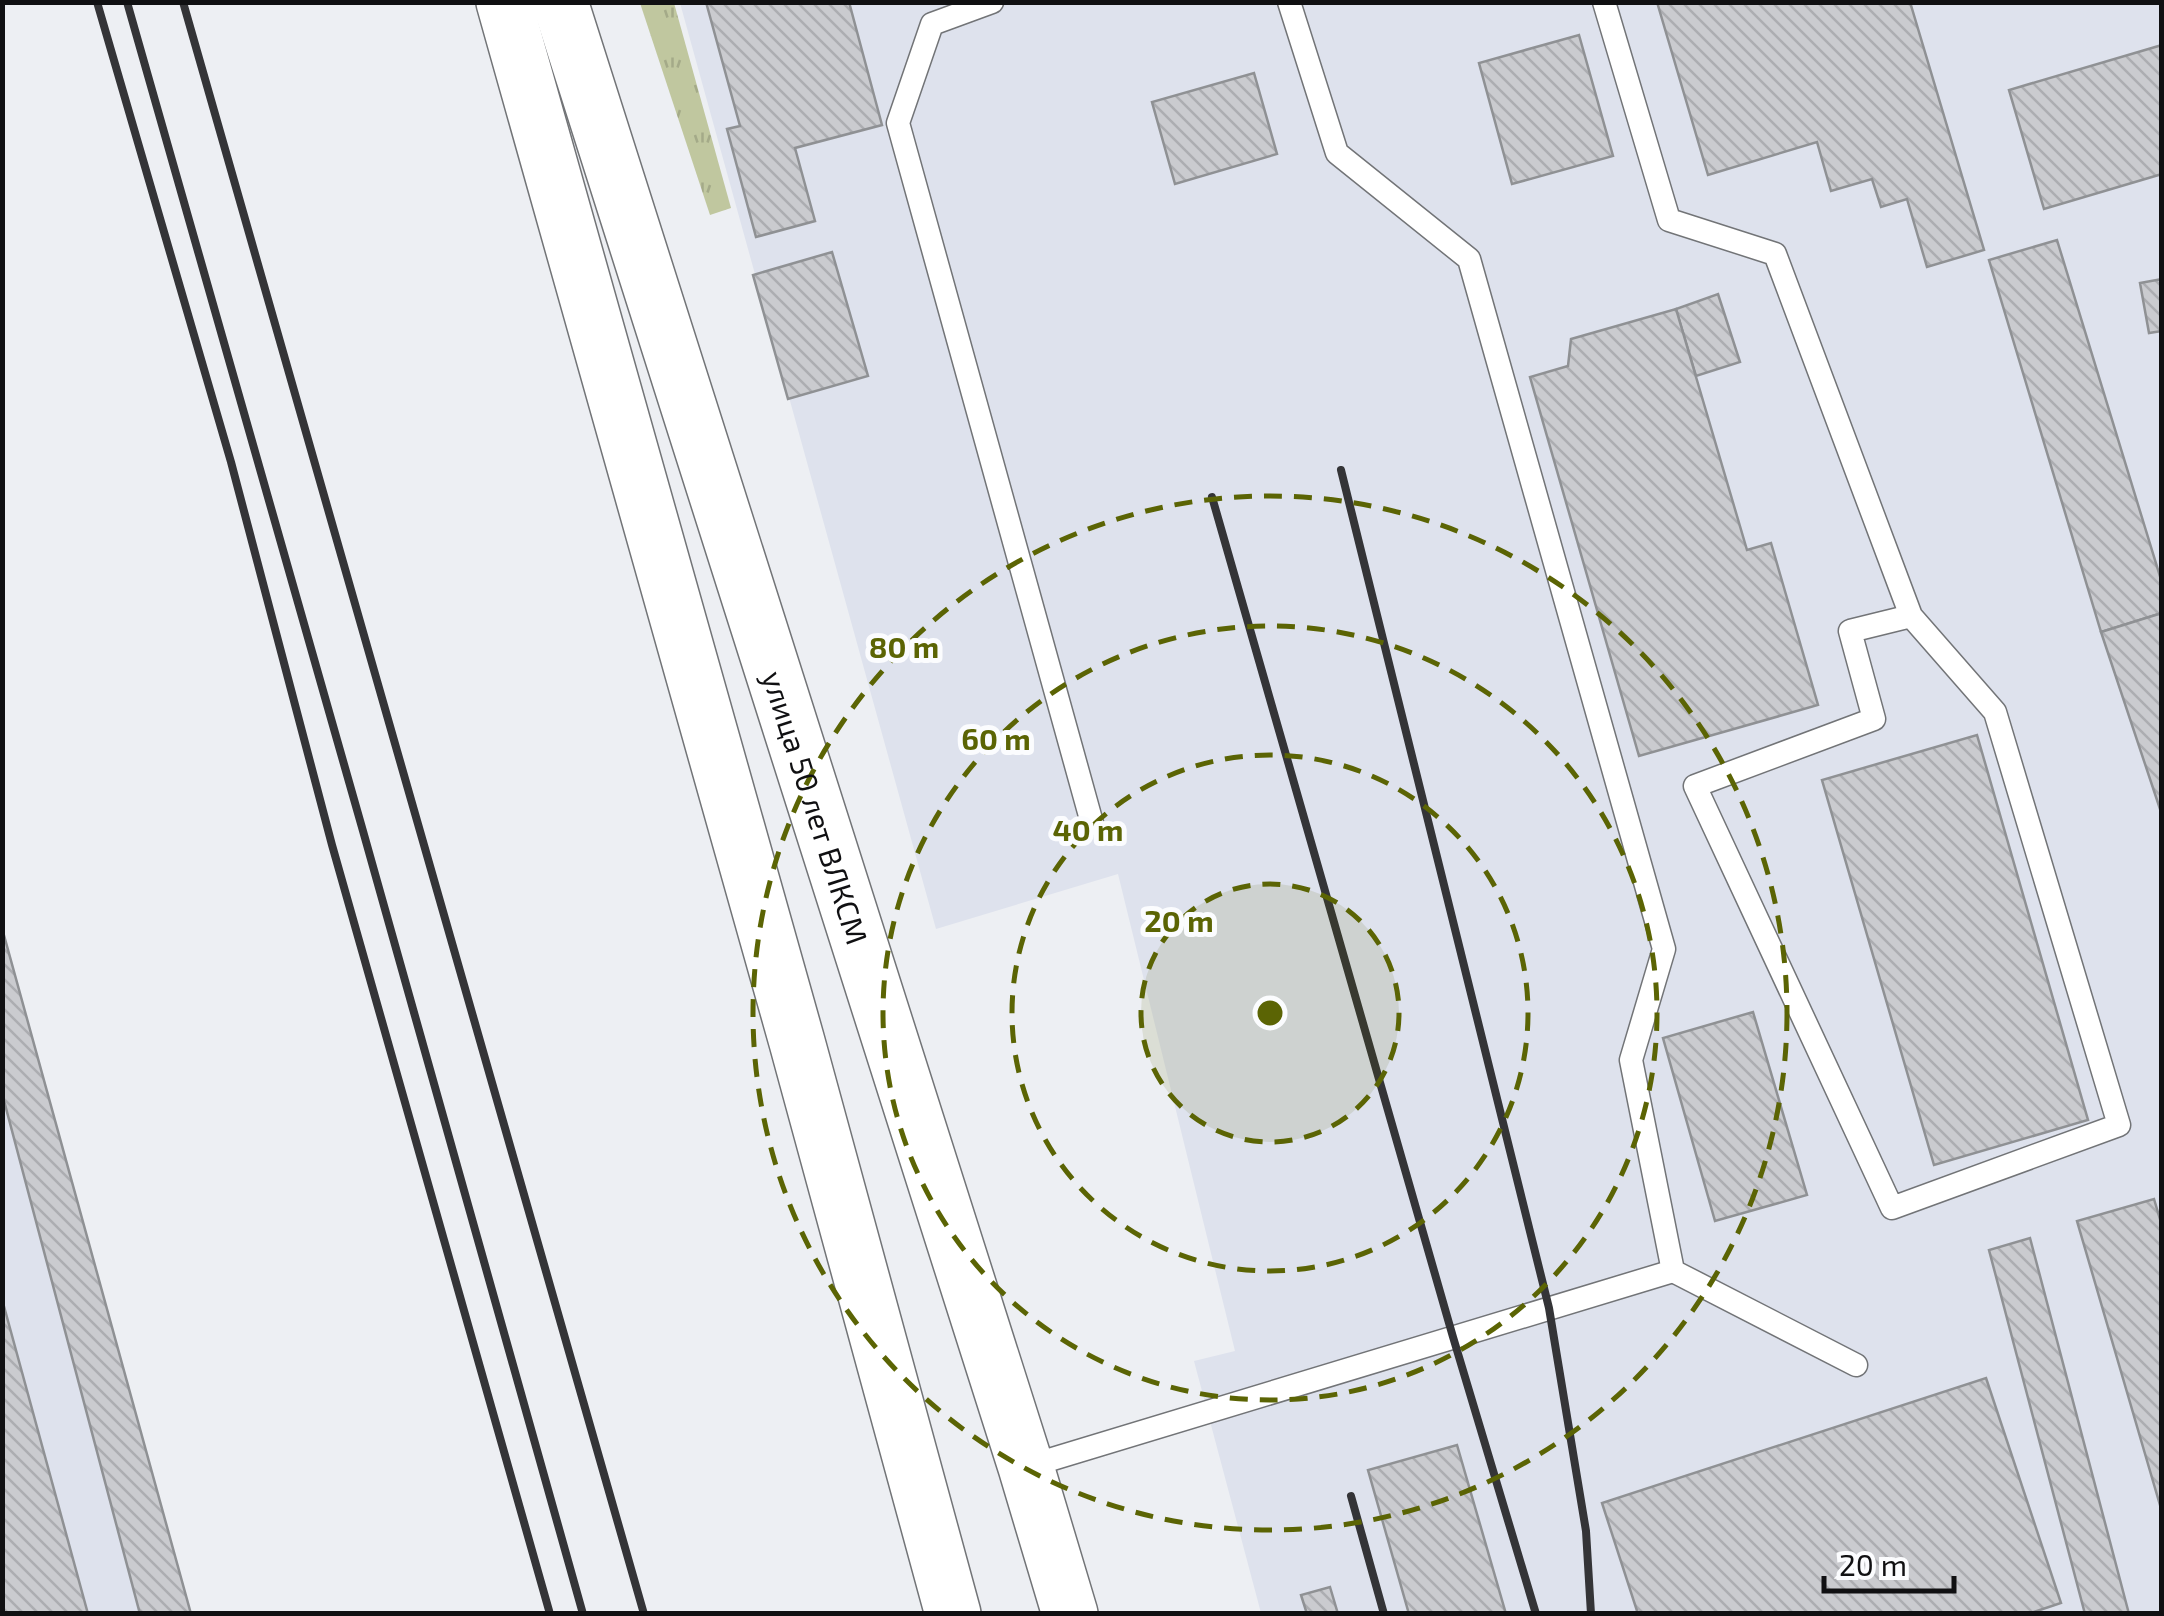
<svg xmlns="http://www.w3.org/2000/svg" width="2164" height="1616" viewBox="0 0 2164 1616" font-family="'Exo 2',sans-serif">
	<defs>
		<pattern id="grass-tufts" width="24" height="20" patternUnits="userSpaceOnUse" patternTransform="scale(2.5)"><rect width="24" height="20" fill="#c0c79f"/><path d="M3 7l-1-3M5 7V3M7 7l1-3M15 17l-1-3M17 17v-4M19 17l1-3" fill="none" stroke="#a4aa88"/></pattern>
		<pattern id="building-back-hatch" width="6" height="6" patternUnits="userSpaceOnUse" patternTransform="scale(2.5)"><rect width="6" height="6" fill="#cacbcf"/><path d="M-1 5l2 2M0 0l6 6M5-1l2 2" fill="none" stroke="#acadb1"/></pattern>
	</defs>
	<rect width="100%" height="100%" fill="#edeff3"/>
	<g fill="#dee2ed">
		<polygon points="680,3 2161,3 2161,1613 1261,1613 1194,1361 1235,1351 1118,874 936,929"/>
		<polygon points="3,928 191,1613 3,1613"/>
	</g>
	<polygon fill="url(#grass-tufts)" points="640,3 674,3 731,208 710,215"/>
	<g fill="url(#building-back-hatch)" stroke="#8f9194" stroke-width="2.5">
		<polygon points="706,2 849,2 882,125 795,148 815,221 756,237 727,129 740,126"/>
		<polygon points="1657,2 1910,2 1984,250 1927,267 1907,199 1881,207 1872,179 1831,191 1817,142 1708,175"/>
		<polygon points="1579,35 1613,156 1512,184 1479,63"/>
		<polygon points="2162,45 2162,174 2044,209 2009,90"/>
		<polygon points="1254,73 1277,154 1175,184 1152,102"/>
		<polygon points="2057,240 2162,583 2162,613 2101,632 1989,260"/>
		<polygon points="832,252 868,376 788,399 753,275"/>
		<polygon points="2162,279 2162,331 2149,333 2140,283"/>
		<polygon points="1718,294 1740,362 1696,376 1676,309"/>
		<polygon points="1676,309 1747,550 1771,543 1818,705 1639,756 1530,377 1568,366 1571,339"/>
		<polygon points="2162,613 2162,815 2101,632"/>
		<polygon points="1977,735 2088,1120 1934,1165 1822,780"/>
		<polygon points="2,928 191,1614 140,1614 2,1093"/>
		<polygon points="1753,1012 1807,1195 1715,1221 1663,1038"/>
		<polygon points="2154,1199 2162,1226 2162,1512 2077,1221"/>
		<polygon points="2030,1238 2129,1614 2085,1614 1989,1250"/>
		<polygon points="2,1299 88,1614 2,1614"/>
		<polygon points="1986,1378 2061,1603 2028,1614 1638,1614 1602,1503"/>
		<polygon points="1457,1445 1506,1614 1409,1614 1368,1470"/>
		<polygon points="1330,1587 1338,1614 1307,1614 1301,1595"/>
	</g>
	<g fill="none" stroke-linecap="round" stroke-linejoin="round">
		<defs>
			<g id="service">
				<polyline points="992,2 932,24 898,123 1092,823"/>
				<polyline points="1289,2 1337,153 1469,259 1664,949 1631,1060 1673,1271 1856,1365"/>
				<polyline points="1604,2 1669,220 1775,254 1911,616 1995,712 2119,1125 1892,1208 1695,786 1874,719 1850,631 1911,616"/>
				<polyline points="1026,1467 1673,1271"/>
			</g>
			<g id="tertiary">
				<polyline points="504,2 797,1042 953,1614"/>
				<path id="s1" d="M 560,2 L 1026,1467 L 1070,1614"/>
			</g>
		</defs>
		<use href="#service" stroke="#727477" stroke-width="25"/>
		<use href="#tertiary" stroke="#727477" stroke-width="58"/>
		<use href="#service" stroke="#fff" stroke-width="22"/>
		<use href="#tertiary" stroke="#fff" stroke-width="55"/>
		<g stroke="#343437" stroke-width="8">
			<polyline points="97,2 231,462 332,845 550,1614"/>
			<polyline points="127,2 363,831 583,1614"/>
			<path d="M 183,2 C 334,540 494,1076 644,1614"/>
			<polyline points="1341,470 1549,1308 1586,1531 1591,1614"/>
			<polyline points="1212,497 1453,1337 1536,1614"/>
			<polyline points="1351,1496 1384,1614"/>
		</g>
	</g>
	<circle cx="1270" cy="1013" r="129" fill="#5b6404" fill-opacity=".12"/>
	<g fill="none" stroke="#5b6404" stroke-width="5" stroke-dasharray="18 12">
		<circle cx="1270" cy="1013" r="129"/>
		<circle cx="1270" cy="1013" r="258"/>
		<circle cx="1270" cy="1013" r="387"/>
		<circle cx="1270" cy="1013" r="517"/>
	</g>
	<g text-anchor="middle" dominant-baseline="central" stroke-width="10" stroke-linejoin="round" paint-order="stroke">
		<g font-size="30" fill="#101012" stroke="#fbfcfe">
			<text stroke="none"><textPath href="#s1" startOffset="845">улица 50 лет ВЛКСМ</textPath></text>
		</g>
	</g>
	<circle cx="1270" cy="1013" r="15" fill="#5b6404" stroke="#fbfcfe" stroke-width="5"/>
	<g font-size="30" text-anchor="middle" font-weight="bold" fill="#5b6404" stroke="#fbfcfe" stroke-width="10" stroke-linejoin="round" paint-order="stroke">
		<text x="904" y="658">80 m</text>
		<text x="996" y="750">60 m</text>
		<text x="1088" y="841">40 m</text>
		<text x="1179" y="932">20 m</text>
	</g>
	<rect width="2164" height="1616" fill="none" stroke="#101012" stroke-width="10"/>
	<path d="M1824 1576v15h130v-15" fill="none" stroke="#101012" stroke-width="5"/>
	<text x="1839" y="1576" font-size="30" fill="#101012" stroke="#fbfcfe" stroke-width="8" paint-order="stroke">20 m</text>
</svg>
